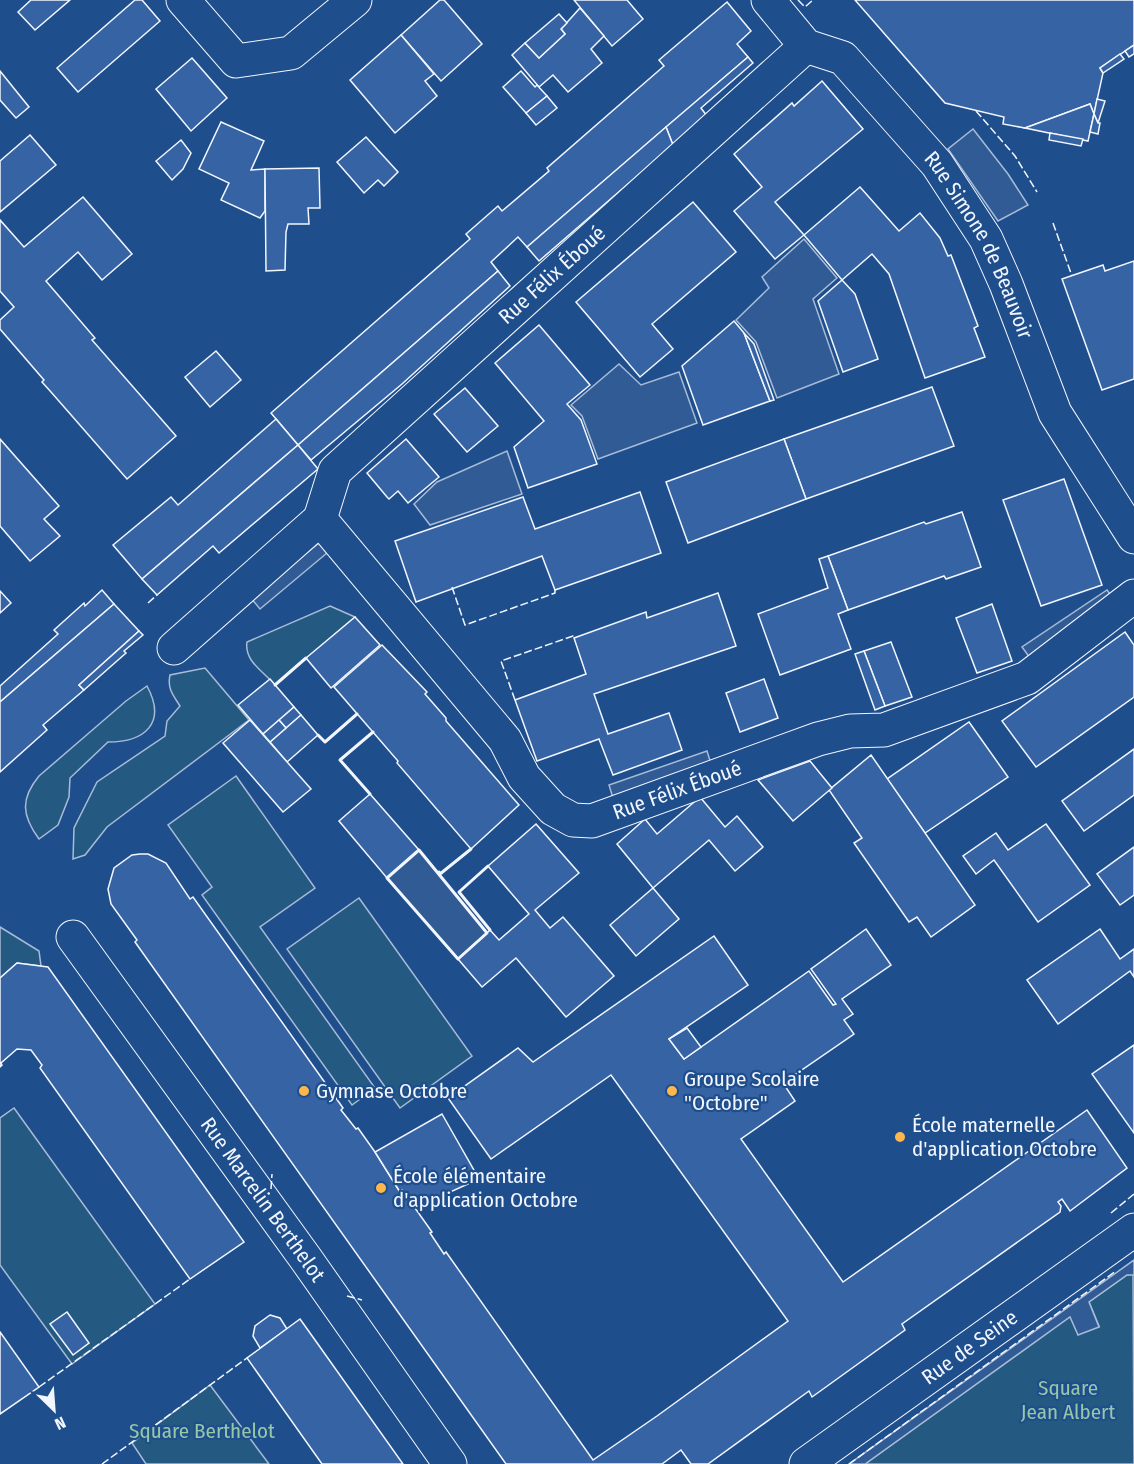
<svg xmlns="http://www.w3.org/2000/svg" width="1134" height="1464" viewBox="0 0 1134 1464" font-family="'Fira Sans Condensed',sans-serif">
	<rect width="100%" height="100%" fill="#1f4e8c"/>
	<g fill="#245a82" stroke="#a8bbd7" stroke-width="1.5">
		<path d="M 330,606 L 355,617 L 275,685 C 263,671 244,661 247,642 Z"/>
		<path d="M 205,668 L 249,720 L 107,827 L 85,855 L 73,859 L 74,828 L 97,782 L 165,736 L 167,721 L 180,706 C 173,695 167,688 170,675 Z"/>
		<path d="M 147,686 C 167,723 145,742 108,742 L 70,778 L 69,797 L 58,825 L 39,839 C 22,816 20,799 39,776 L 126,701 Z"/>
		<polygon points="236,776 315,888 260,927 375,1088 352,1105 202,895 212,887 168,825"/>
		<polygon points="359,898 472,1056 400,1108 287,949"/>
		<polygon points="0,927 39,951 41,966 17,963 0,978"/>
		<polygon points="14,1108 155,1304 72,1364 0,1265 0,1118"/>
		<polygon points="1133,1274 1134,1464 865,1464 1070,1316 1099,1326 1089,1302 1127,1275"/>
		<polygon points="210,1385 269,1464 146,1464 132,1443"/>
	</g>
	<g fill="#305b95" stroke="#a8bbd7" stroke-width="1.5">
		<polygon points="973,129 1008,174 1028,205 998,221 948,149"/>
		<polygon points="804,239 837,278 813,299 839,374 777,398 756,342 736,320 769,288 762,277"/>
		<polygon points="619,364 641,385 679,372 697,423 598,459 582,416 571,405"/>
		<polygon points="507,451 522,494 430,525 414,504 437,482"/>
		<polygon points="319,543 327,553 260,609 251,598"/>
		<polygon points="1107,590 1115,601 1030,658 1022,647"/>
		<polygon points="707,751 711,764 613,798 609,785"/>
		<polygon points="419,850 487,933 458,959 387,878"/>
		<polygon points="1134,1260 1134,1275 1127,1275 1089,1302 1099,1327 1078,1335 1070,1317 865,1464 849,1464"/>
	</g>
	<g fill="#3563a3" stroke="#f2f6ff" stroke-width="1.5">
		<polygon points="31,0 70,0 35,30 18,12"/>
		<polygon points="135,0 142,0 160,21 78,92 57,68"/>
		<polygon points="440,0 444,0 482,44 441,81 401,35"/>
		<polygon points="574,0 627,0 643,19 612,46"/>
		<polygon points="855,0 1134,0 1134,45 1100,68 1103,73 1094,114 1090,104 1025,128 1003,124 1004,117 945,103"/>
		<polygon points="727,2 751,31 737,44 748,57 527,247 518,237 491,262 498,271 298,445 271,413 470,239 466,234 498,206 502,211 549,171 547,168 664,66 659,60"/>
		<polygon points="580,8 604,36 591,49 602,63 568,92 553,75 539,87 512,55 525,43 539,58 565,34 561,29"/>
		<polygon points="559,14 567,23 561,29 565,34 539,58 525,43"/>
		<polygon points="401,35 434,74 425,81 437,96 395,133 350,80"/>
		<polygon points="1134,45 1134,54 1129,57 1125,51"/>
		<polygon points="1120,54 1124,59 1103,73 1100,68"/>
		<polygon points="748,57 753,63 701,108 707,116 673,145 666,127"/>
		<polygon points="192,58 227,98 191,131 156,89"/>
		<polygon points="0,71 29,107 16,118 0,100"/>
		<polygon points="521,71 535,87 537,85 547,96 526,113 503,87"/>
		<polygon points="822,81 863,129 775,202 804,235 775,259 734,211 762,187 734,154 792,103 794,106"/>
		<polygon points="547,96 557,108 536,125 526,113"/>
		<polygon points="1097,99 1105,101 1098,123 1094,114"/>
		<polygon points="1090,104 1094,114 1088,141 1025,128"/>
		<polygon points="1094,114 1098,123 1100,123 1098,134 1090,132"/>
		<polygon points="221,122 264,141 251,170 265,169 265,211 260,218 221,200 229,183 199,169"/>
		<polygon points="666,127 673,145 539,261 527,247"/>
		<polygon points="1050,133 1083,139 1081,146 1049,140"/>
		<polygon points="30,135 56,165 0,212 0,161"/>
		<polygon points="366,137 398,172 384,186 378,180 364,193 337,162"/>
		<polygon points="181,140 191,153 183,169 172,180 156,161"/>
		<polygon points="319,168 320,208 308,208 309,224 288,224 286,232 285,270 266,271 265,169"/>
		<polygon points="860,187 899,231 920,213 940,238 948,256 951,255 972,310 978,326 974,328 985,357 925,378 889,274 872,254 842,280 804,235"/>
		<polygon points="83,197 132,254 102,280 78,252 46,281 95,338 92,340 176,436 127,479 51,392 42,382 44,380 0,329 0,320 14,307 0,291 0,220 24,247"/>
		<polygon points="693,202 736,252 652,324 673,349 640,377 576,302"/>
		<polygon points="1134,261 1134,379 1102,390 1062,279 1103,265 1105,271"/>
		<polygon points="498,271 510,286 402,384 311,460 298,445"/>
		<polygon points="842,280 855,294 878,359 843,372 818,301"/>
		<polygon points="734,321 744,333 770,401 703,425 682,366"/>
		<polygon points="539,325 590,385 567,404 581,420 597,464 528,488 514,447 544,421 495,363"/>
		<polygon points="744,333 754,344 774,400 770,401"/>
		<polygon points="216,351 241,380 210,407 185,377"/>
		<polygon points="932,387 954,446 806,499 784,439"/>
		<polygon points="465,388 498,426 467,452 434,414"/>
		<polygon points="276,419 298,445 142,579 113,545 171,497 178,505"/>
		<polygon points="0,439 59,506 44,519 60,536 30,561 0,526"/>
		<polygon points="406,439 439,477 408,503 398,491 389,499 387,497 367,473"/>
		<polygon points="784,439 806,499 688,543 666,482"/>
		<polygon points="298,445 318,469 219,553 213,546 157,595 142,579"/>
		<polygon points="1064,479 1102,585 1041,606 1003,500"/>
		<polygon points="640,492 661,553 555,590 542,556 416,602 395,541 523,497 535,529"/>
		<polygon points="962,512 981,567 946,579 944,576 848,610 828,556 924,522 926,524"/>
		<polygon points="828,556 848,610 838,614 851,649 780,675 758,614 828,588 819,559"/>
		<polygon points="102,590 114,604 0,702 0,686 58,634 54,630 84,603 85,606"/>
		<polygon points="0,591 11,603 0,613"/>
		<polygon points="718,593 736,646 594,694 608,734 669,713 682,750 613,775 599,739 537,761 515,700 586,674 574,638 646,612 647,618"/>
		<polygon points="114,604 139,631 79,685 84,690 43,725 47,730 0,772 0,702"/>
		<polygon points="992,604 1012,661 977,673 956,618"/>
		<polygon points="355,617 380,645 331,688 306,658"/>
		<polygon points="139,631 143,635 124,651 126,653 84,690 79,685"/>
		<polygon points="1125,632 1134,645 1134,697 1036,767 1002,721"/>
		<polygon points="891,642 912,697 885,706 864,651"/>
		<polygon points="382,645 427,692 425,694 446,718 446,721 519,805 471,849 397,763 398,761 334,687"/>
		<polygon points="864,651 885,706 875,710 855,654"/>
		<polygon points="270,679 294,707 263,734 238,705"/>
		<polygon points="764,679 778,718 740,732 726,693"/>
		<polygon points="294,707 301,715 286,728 279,720"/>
		<polygon points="301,715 318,735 287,762 270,742"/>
		<polygon points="250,720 311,789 283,812 223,743"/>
		<polygon points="279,720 286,728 270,742 263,734"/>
		<polygon points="969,722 1008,777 925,833 887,779"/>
		<polygon points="1134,749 1134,795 1084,831 1062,801"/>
		<polygon points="871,755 975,905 931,937 917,917 909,922 854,843 862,838 829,790"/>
		<polygon points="810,761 832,788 793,821 758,780"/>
		<polygon points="370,794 419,850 387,878 339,821"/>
		<polygon points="700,797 725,827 737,816 763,847 735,871 709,840 653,888 617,844 645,819 657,834"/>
		<polygon points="536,824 579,873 535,910 550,928 563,917 614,976 566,1017 516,958 482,987 458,959 490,930 499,940 529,914 488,866"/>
		<polygon points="1046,824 1090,885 1038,922 994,860 976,874 963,856 996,833 1008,850"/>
		<polygon points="1134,847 1134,895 1120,905 1097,874"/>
		<polygon points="140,854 148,854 166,863 190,899 193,897 343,1108 341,1110 356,1129 358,1128 375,1152 400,1192 402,1190 415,1208 432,1232 430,1233 444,1254 446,1252 593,1460 657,1416 788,1321 611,1075 491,1159 448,1098 518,1048 533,1062 714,936 748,985 669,1039 684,1059 809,971 833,1005 836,1004 811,969 866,929 891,965 842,999 853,1014 844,1020 854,1034 783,1083 795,1101 741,1139 843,1282 1087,1110 1127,1168 1070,1211 1062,1199 1058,1202 1061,1206 1060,1212 902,1324 905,1330 812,1397 809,1391 708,1464 691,1464 681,1450 662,1464 506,1464 135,942 137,940 111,904 108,889 114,868 132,855"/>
		<polygon points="653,888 679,919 636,956 610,925"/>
		<polygon points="1100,929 1120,959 1134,949 1134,977 1130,971 1058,1024 1027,980"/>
		<polygon points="17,963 48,967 244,1242 190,1279 40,1068 42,1065 31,1050 17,1049 1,1063 2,1065 0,1067 0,978"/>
		<polygon points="687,1028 701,1047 684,1059 669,1039"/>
		<polygon points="1134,1045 1134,1133 1092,1074"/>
		<polygon points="442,1114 479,1179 415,1208 402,1190 400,1192 375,1152"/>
		<polygon points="67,1312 89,1343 73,1355 50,1324"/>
		<polygon points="270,1315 280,1318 287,1329 260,1348 253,1336 255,1326"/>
		<polygon points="300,1319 315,1340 403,1464 322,1464 247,1358"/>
		<polygon points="0,1332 39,1387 0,1414"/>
	</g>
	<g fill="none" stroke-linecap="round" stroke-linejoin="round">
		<defs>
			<g id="street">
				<polyline points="183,0 236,61 291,53 355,0"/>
				<path id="s1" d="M 768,0 L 806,46 L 843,58 L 937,164 L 986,239 L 1006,284 L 1055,413 L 1134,537"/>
				<path id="s2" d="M 806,46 L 335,471 L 320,519 L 505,740 L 524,777 L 553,809 L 573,820 L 592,821 L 818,739 L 850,731 L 884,730 L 1027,678 L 1134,596"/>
				<polyline points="174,648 320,519"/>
				<path id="s3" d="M 73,937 L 306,1259 L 450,1464"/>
				<path id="s4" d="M 806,1464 L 1134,1230"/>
			</g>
		</defs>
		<use href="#street" stroke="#f2f6ff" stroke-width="35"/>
		<use href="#street" stroke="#1f4e8c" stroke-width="33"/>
		<g stroke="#f2f6ff" stroke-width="1.5" stroke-dasharray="8 3" stroke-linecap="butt">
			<polyline points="798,0 805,7 813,0"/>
			<polyline points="976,111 1015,156 1037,192"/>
			<polyline points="1053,223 1072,276"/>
			<polyline points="452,587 465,625 555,593 555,590"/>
			<polyline points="148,603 157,595"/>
			<polyline points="515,700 501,661 573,636 574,638"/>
			<polyline points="271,1189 272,1174"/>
			<polyline points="1111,1213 1134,1194"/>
			<polyline points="347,1296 362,1300"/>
			<polyline points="39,1387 190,1279"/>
			<polyline points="102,1464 247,1358"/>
			<polyline points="849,1464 1116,1271"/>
		</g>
		<g stroke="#f2f6ff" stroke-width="3">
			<polyline points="275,685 306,658"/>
			<polyline points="318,735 325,742 357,714"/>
			<polyline points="370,794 340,760 373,732"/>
			<polygon points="419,850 487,933 458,959 387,878"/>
			<polyline points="488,866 459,892 490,930"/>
			<polyline points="439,872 440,874 471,849"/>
		</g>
	</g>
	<g fill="#ffb74d" stroke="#1f4e8c" stroke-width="2">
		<circle cx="304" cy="1091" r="6"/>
		<circle cx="672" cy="1091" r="6"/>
		<circle cx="900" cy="1137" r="6"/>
		<circle cx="381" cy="1188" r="6"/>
	</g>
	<g text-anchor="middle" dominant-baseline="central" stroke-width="4.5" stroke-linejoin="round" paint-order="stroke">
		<g font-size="21" fill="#f2f6ff" stroke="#1f4e8c">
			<text stroke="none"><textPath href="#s1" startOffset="332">Rue Simone de Beauvoir</textPath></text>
			<text transform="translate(552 275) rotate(-42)">Rue Félix Éboué</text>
			<text stroke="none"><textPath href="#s2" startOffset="1190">Rue Félix Éboué</textPath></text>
			<text stroke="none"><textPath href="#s3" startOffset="324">Rue Marcelin Berthelot</textPath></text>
			<text stroke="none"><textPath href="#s4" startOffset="201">Rue de Seine</textPath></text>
		</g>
		<g font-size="21" fill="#f2f6ff" stroke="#1f4e8c" text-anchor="start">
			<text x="684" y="1079">Groupe Scolaire<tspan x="684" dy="24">"Octobre"</tspan></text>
			<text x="316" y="1091">Gymnase Octobre</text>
			<text x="912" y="1125">École maternelle<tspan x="912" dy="24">d'application Octobre</tspan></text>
			<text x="393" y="1176">École élémentaire<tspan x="393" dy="24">d'application Octobre</tspan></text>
		</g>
		<g font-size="21" fill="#97c8a6" stroke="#1f4e8c">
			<text x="1068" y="1388">Square<tspan x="1068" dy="24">Jean Albert</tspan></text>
			<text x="202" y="1431">Square Berthelot</text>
		</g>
	</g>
	<g transform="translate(54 1410) rotate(155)" stroke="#1f4e8c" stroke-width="4.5" paint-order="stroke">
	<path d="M0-4.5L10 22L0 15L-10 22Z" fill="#f2f6ff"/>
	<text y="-9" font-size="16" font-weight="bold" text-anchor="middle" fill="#f2f6ff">N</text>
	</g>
</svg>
